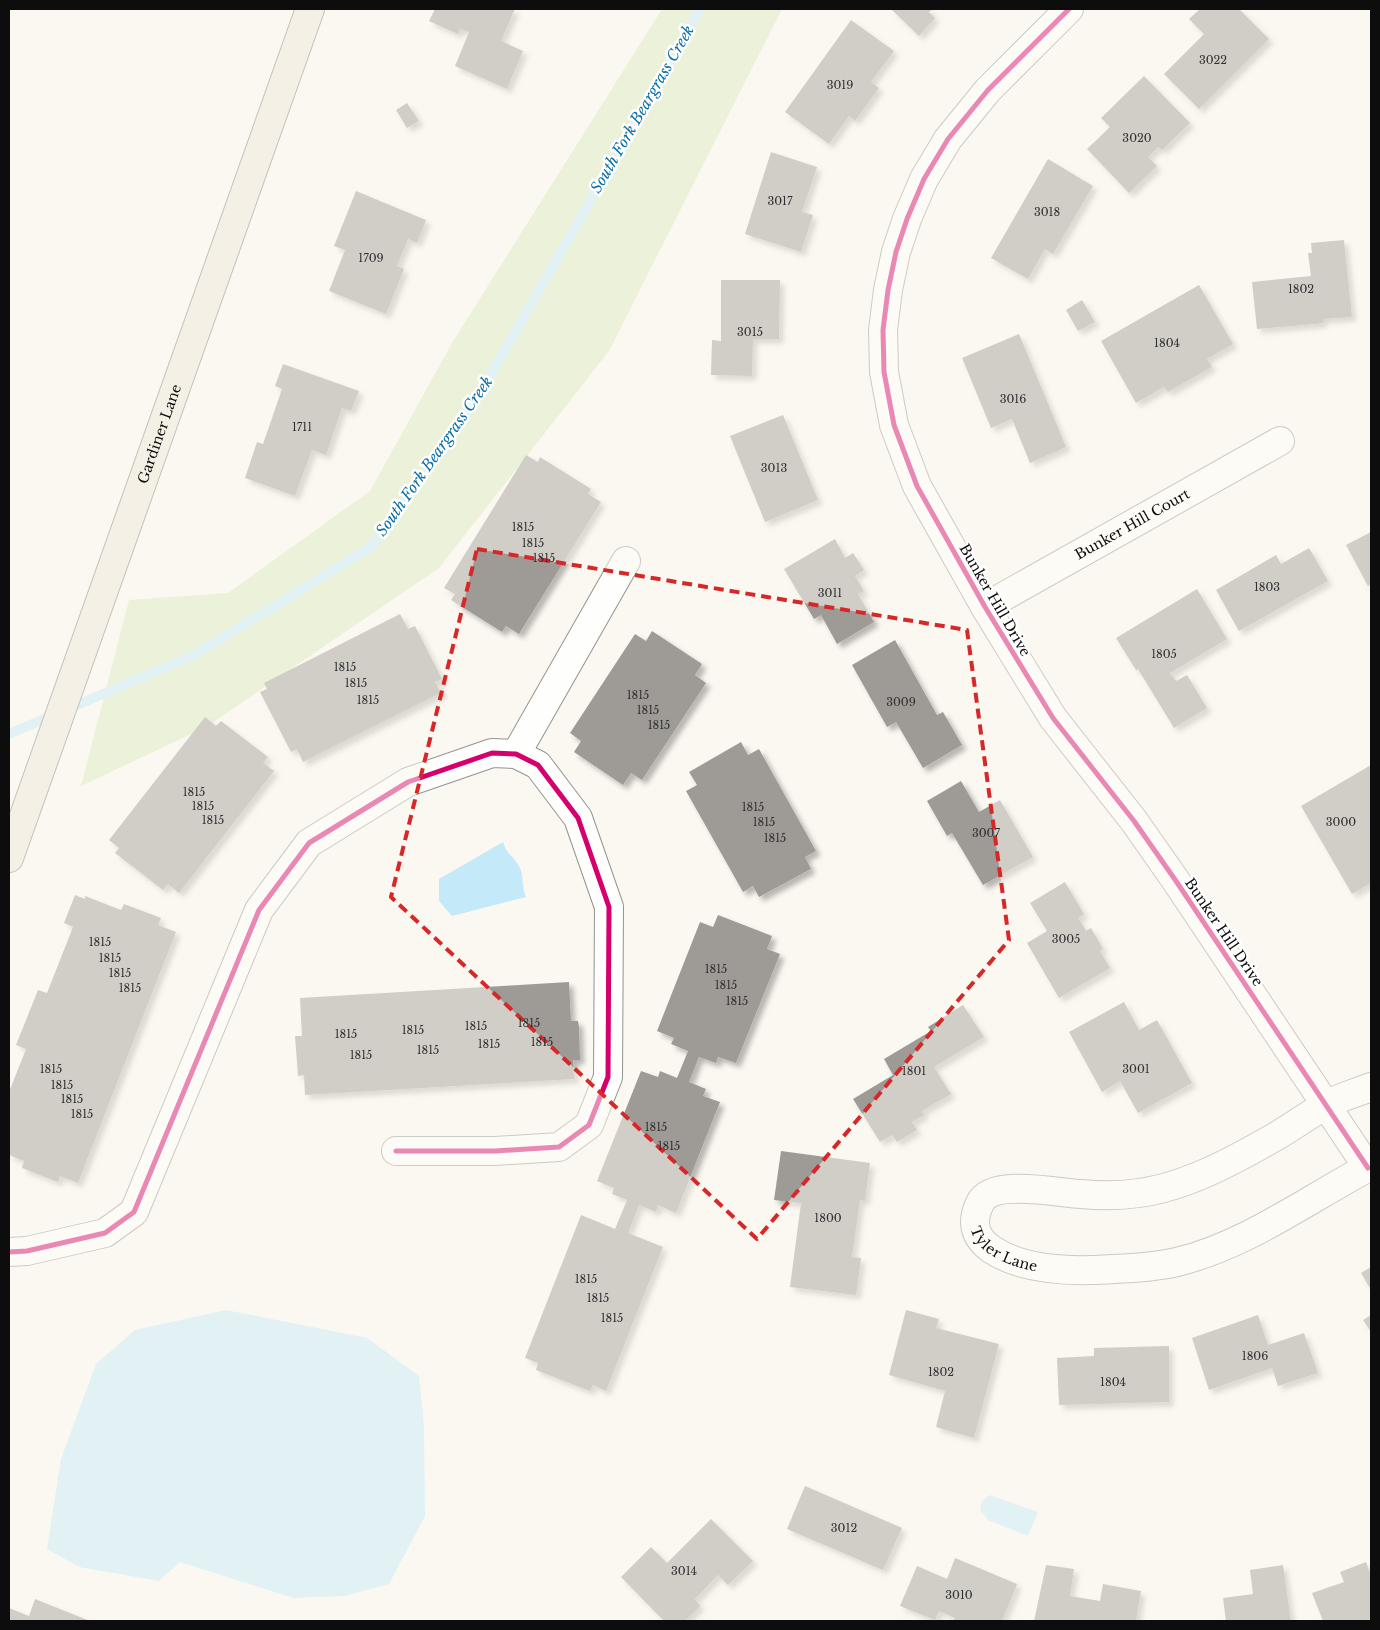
<svg xmlns="http://www.w3.org/2000/svg" width="1380" height="1630" viewBox="0 0 1380 1630" font-family="'Libre Baskerville',serif">
	<defs>
		<filter id="shadow"><feDropShadow dx="4.5" dy="4.5" stdDeviation="2.5" flood-color="#0004"/></filter>
	</defs>
	<rect width="100%" height="100%" fill="#fbf8f1"/>
	<polygon fill="#d7eabc" points="662,9 782,9 609,351 439,568 206,727 81,786 129,600 228,593 370,491 452,343"/>
	<g fill="#c4e9f8">
		<path d="M 503,842 C 507,855 513,856 519,866 C 524,874 521,887 526,897 L 452,916 L 439,901 L 439,879 Z"/>
		<polygon points="226,1310 367,1338 419,1376 424,1426 425,1516 389,1584 345,1596 293,1598 180,1562 159,1581 79,1567 47,1549 61,1459 96,1364 135,1330"/>
		<polygon points="990,1495 1038,1512 1028,1536 988,1520 980,1510 982,1501"/>
	</g>
	<g fill="none" stroke-linecap="round" stroke-linejoin="round">
		<polyline stroke="#c4e9f8" stroke-width="10" points="9,734 192,656 371,547 475,402 700,9"/>
	</g>
	<g fill="#9e9b97" filter="url(#shadow)">
		<polygon points="435,9 515,9 501,41 523,51 507,89 455,66 469,32 460,29 458,34 429,21"/>
		<polygon points="891,9 933,9 929,12 935,18 919,36"/>
		<polygon points="1200,9 1239,9 1269,39 1199,109 1164,74 1204,34 1189,19"/>
		<polygon points="851,20 894,51 871,82 879,88 855,121 849,116 829,144 785,112"/>
		<polygon points="1144,76 1190,123 1162,150 1158,147 1148,157 1157,166 1129,193 1087,149 1110,127 1101,118"/>
		<polygon points="407,103 419,121 407,128 396,110"/>
		<polygon points="771,152 817,167 802,212 813,215 801,252 745,234"/>
		<polygon points="1048,159 1093,186 1053,254 1045,249 1028,279 991,258"/>
		<polygon points="356,191 426,220 417,243 408,239 397,266 404,269 386,314 329,291 345,250 334,246"/>
		<polygon points="1344,240 1352,317 1323,319 1323,323 1315,324 1257,329 1252,282 1311,276 1308,253 1312,253 1311,243"/>
		<polygon points="721,280 780,280 779,339 753,339 752,376 711,375 712,340 721,341"/>
		<polygon points="1199,285 1233,344 1207,359 1212,367 1168,392 1164,387 1136,403 1101,341"/>
		<polygon points="1082,300 1095,322 1078,331 1066,310"/>
		<polygon points="1019,334 1066,447 1030,463 1012,419 991,428 962,358"/>
		<polygon points="283,364 359,391 351,411 342,408 326,455 312,450 295,496 245,478 257,442 263,444 282,389 275,386"/>
		<polygon points="783,415 818,500 765,522 730,436"/>
		<polygon points="526,455 538,462 540,457 591,489 588,494 601,502 519,634 506,626 502,632 451,600 455,594 444,588"/>
		<polygon points="1371,532 1371,584 1368,586 1346,545"/>
		<polygon points="835,539 845,558 853,553 864,570 855,576 864,591 858,594 874,622 837,644 821,615 814,619 784,569"/>
		<polygon points="1309,548 1328,581 1239,631 1216,590 1276,555 1281,564"/>
		<polygon points="1197,589 1227,639 1170,673 1176,681 1187,675 1207,708 1174,728 1138,669 1136,670 1116,638"/>
		<polygon points="400,614 408,629 415,626 442,679 435,682 441,693 303,762 297,749 291,752 290,750 260,692 267,689 264,683"/>
		<polygon points="652,631 702,664 695,675 706,683 642,780 631,773 623,785 574,752 581,741 570,733 635,634 646,641"/>
		<polygon points="895,640 937,715 943,712 962,745 923,768 896,722 887,727 852,665"/>
		<polygon points="205,717 216,726 221,721 268,757 263,763 274,771 179,893 168,884 163,890 115,853 119,848 109,840"/>
		<polygon points="741,742 748,755 759,749 816,851 805,857 811,869 759,897 753,886 743,892 686,791 697,785 689,772"/>
		<polygon points="1371,765 1371,883 1352,894 1301,806"/>
		<polygon points="961,781 979,812 1000,800 1033,857 983,885 952,833 947,836 927,801"/>
		<polygon points="1065,882 1084,914 1078,918 1086,931 1091,928 1103,949 1100,951 1110,968 1059,998 1027,943 1047,931 1030,903"/>
		<polygon points="75,895 85,899 85,896 121,910 124,904 161,918 158,925 176,932 78,1183 60,1176 58,1182 22,1168 24,1161 9,1155 9,1092 26,1049 16,1045 38,990 47,993 73,927 64,923"/>
		<polygon points="718,915 772,936 767,949 780,954 736,1063 718,1057 716,1063 699,1057 689,1082 706,1089 703,1096 720,1102 676,1213 658,1205 656,1212 639,1205 628,1233 663,1247 606,1391 593,1385 590,1391 536,1370 538,1363 525,1358 581,1215 615,1229 627,1200 612,1194 614,1188 597,1181 641,1071 658,1077 660,1071 677,1078 688,1051 671,1044 674,1038 657,1031 700,922 713,927"/>
		<polygon points="569,982 571,1021 578,1021 579,1028 580,1060 573,1060 574,1079 305,1095 304,1075 298,1076 295,1036 302,1036 300,998"/>
		<polygon points="1124,1002 1139,1030 1157,1020 1192,1083 1138,1113 1120,1081 1102,1092 1069,1032"/>
		<polygon points="963,1005 984,1037 934,1067 951,1094 922,1111 924,1115 912,1122 917,1130 897,1142 892,1135 880,1142 853,1099 893,1075 884,1059 931,1031 928,1027"/>
		<polygon points="781,1151 870,1163 865,1201 860,1200 852,1257 861,1258 856,1295 790,1287 801,1203 774,1200"/>
		<polygon points="1371,1267 1371,1290 1361,1273"/>
		<polygon points="906,1310 939,1319 936,1328 999,1344 974,1438 936,1427 945,1391 889,1375"/>
		<polygon points="1258,1315 1268,1345 1304,1333 1318,1373 1278,1386 1272,1368 1209,1390 1192,1338"/>
		<polygon points="1371,1315 1371,1332 1363,1320"/>
		<polygon points="1169,1346 1169,1402 1059,1405 1057,1358 1094,1356 1094,1348"/>
		<polygon points="805,1486 902,1528 883,1570 787,1529"/>
		<polygon points="711,1519 753,1561 728,1585 718,1575 695,1599 700,1606 685,1621 664,1621 621,1577 651,1547 667,1563"/>
		<polygon points="955,1558 1017,1584 1002,1621 953,1621 955,1618 939,1611 935,1620 900,1606 917,1566 947,1579"/>
		<polygon points="1366,1562 1371,1576 1371,1621 1323,1621 1312,1593 1344,1582 1340,1572"/>
		<polygon points="1046,1565 1074,1569 1070,1596 1100,1601 1103,1584 1141,1591 1136,1621 1034,1621"/>
		<polygon points="1283,1565 1291,1621 1226,1621 1223,1598 1253,1594 1250,1570"/>
		<polygon points="35,1599 90,1621 9,1621 9,1608 29,1616"/>
	</g>
	<g fill="none" stroke-linecap="round" stroke-linejoin="round">
		<defs>
			<g id="minor">
				<polyline points="1069,9 988,90 948,139 924,179 907,219 896,252 888,290 883,330 884,372 894,425 917,486 985,607 1053,718 1134,821 1176,881 1368,1168"/>
				<path id="s1" d="M 985,607 L 1280,441"/>
				<polyline points="516,754 626,561"/>
				<path id="s2" d="M 1371,1087 C 1356,1093 1340,1097 1326,1105 C 1308,1115 1291,1128 1273,1138 C 1233,1161 1185,1187 1139,1193 C 1119,1196 1101,1196 1081,1194 C 1058,1193 992,1178 980,1203 C 971,1221 974,1237 991,1249 C 1019,1268 1059,1271 1093,1270 C 1120,1269 1150,1268 1177,1262 C 1247,1245 1308,1199 1371,1166"/>
				<polyline points="9,1252 27,1251 105,1233 134,1212 259,910 309,843 408,782 492,753 516,754 538,765 578,818 609,907 608,1077 589,1125 559,1147 495,1151 396,1151"/>
			</g>
			<g id="major">
				<path id="s3" d="M 9,858 L 310,9"/>
			</g>
		</defs>
		<use href="#minor" stroke="#949390" stroke-width="30"/>
		<use href="#major" stroke="#81807d" stroke-width="30"/>
		<use href="#minor" stroke="#fefefd" stroke-width="28"/>
		<use href="#major" stroke="#ede6d8" stroke-width="28"/>
		<defs>
			<g id="cycleway">
				<polyline points="1069,9 988,90 948,139 924,179 907,219 896,252 888,290 883,330 884,372 894,425 917,486 985,607 1053,718 1134,821 1176,881 1368,1168"/>
				<polyline points="9,1252 27,1251 105,1233 134,1212 259,910 309,843 408,782 492,753 516,754 538,765 578,818 609,907 608,1077 589,1125 559,1147 495,1151 396,1151"/>
			</g>
		</defs>
		<use href="#cycleway" stroke="#fff" stroke-width="8"/>
		<use href="#cycleway" stroke="#d6006c" stroke-width="5"/>
	</g>
	<path d="M0 0H1380V1630H0ZM 477,549 L 967,630 L 1009,940 L 757,1239 L 391,897 Z" fill="#fbf8f1" fill-opacity=".55" fill-rule="evenodd"/>
	<path fill="none" stroke="#d62828" stroke-width="4" stroke-dasharray="10 6" stroke-linejoin="round" d="M 477,549 L 967,630 L 1009,940 L 757,1239 L 391,897 Z"/>
	<g text-anchor="middle" dominant-baseline="central" stroke-width="5" stroke-linejoin="round" paint-order="stroke">
		<g font-size="11" fill="#313030">
			<text x="1213" y="60">3022</text>
			<text x="840" y="85">3019</text>
			<text x="1137" y="138">3020</text>
			<text x="780" y="201">3017</text>
			<text x="1047" y="212">3018</text>
			<text x="371" y="258">1709</text>
			<text x="1301" y="289">1802</text>
			<text x="750" y="332">3015</text>
			<text x="1167" y="343">1804</text>
			<text x="1013" y="399">3016</text>
			<text x="302" y="427">1711</text>
			<text x="774" y="468">3013</text>
			<text x="523" y="527">1815</text>
			<text x="533" y="543">1815</text>
			<text x="544" y="558">1815</text>
			<text x="1267" y="587">1803</text>
			<text x="830" y="593">3011</text>
			<text x="1164" y="654">1805</text>
			<text x="345" y="667">1815</text>
			<text x="356" y="683">1815</text>
			<text x="638" y="695">1815</text>
			<text x="368" y="700">1815</text>
			<text x="901" y="702">3009</text>
			<text x="648" y="710">1815</text>
			<text x="659" y="725">1815</text>
			<text x="194" y="792">1815</text>
			<text x="203" y="806">1815</text>
			<text x="753" y="807">1815</text>
			<text x="213" y="820">1815</text>
			<text x="764" y="822">1815</text>
			<text x="1341" y="822">3000</text>
			<text x="986" y="833">3007</text>
			<text x="775" y="838">1815</text>
			<text x="1066" y="939">3005</text>
			<text x="100" y="942">1815</text>
			<text x="110" y="958">1815</text>
			<text x="716" y="969">1815</text>
			<text x="120" y="973">1815</text>
			<text x="726" y="985">1815</text>
			<text x="130" y="988">1815</text>
			<text x="737" y="1001">1815</text>
			<text x="529" y="1023">1815</text>
			<text x="476" y="1026">1815</text>
			<text x="413" y="1030">1815</text>
			<text x="346" y="1034">1815</text>
			<text x="542" y="1042">1815</text>
			<text x="489" y="1044">1815</text>
			<text x="428" y="1050">1815</text>
			<text x="361" y="1055">1815</text>
			<text x="51" y="1069">1815</text>
			<text x="1136" y="1069">3001</text>
			<text x="914" y="1071">1801</text>
			<text x="62" y="1085">1815</text>
			<text x="72" y="1099">1815</text>
			<text x="82" y="1114">1815</text>
			<text x="656" y="1127">1815</text>
			<text x="669" y="1146">1815</text>
			<text x="828" y="1218">1800</text>
			<text x="586" y="1279">1815</text>
			<text x="598" y="1298">1815</text>
			<text x="612" y="1318">1815</text>
			<text x="1255" y="1356">1806</text>
			<text x="941" y="1372">1802</text>
			<text x="1113" y="1382">1804</text>
			<text x="844" y="1528">3012</text>
			<text x="684" y="1571">3014</text>
			<text x="959" y="1595">3010</text>
		</g>
		<g font-size="14" fill="#0d0d0d" stroke="#fff">
			<text stroke="none"><textPath href="#s3" startOffset="450">Gardiner Lane</textPath></text>
			<text stroke="none"><textPath href="#s1" startOffset="169">Bunker Hill Court</textPath></text>
			<text transform="translate(995 600) rotate(60)">Bunker Hill Drive</text>
			<text transform="translate(1224 932) rotate(56)">Bunker Hill Drive</text>
			<text stroke="none"><textPath href="#s2" startOffset="484">Tyler Lane</textPath></text>
		</g>
		<g font-size="15" font-style="italic" fill="#0c6fa9" stroke="#fff">
			<text transform="translate(642 109) rotate(-60)">South Fork Beargrass Creek</text>
			<text transform="translate(434 456) rotate(-55)">South Fork Beargrass Creek</text>
		</g>
	</g>
	<rect width="1380" height="1630" fill="none" stroke="#0d0d0d" stroke-width="20"/>
</svg>
